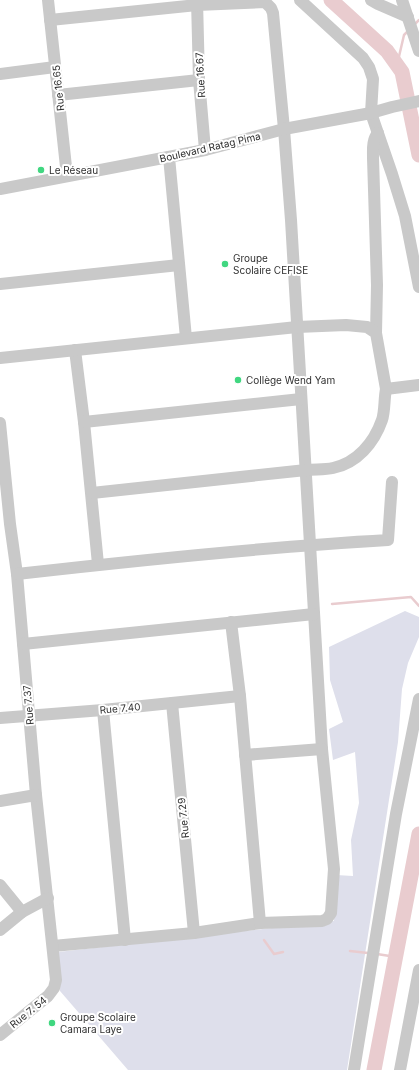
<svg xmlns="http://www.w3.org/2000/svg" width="419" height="1070" viewBox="0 0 419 1070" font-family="Inter,sans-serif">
	<rect width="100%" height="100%" fill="#fff"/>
	<polygon fill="#dedfeb" points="405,611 419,617 419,637 408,663 402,689 398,742 347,1070 128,1070 60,991 58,952 334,921 336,875 353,876 351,840 359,803 355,752 333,760 329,729 343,722 330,680 329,647"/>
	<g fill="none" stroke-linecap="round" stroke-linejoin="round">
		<g stroke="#e9cccf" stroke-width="2.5">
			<polyline points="414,25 419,20"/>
			<polyline points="397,65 404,35 409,30"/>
			<polyline points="332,604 411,597 419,606"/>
			<polyline points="264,940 274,954 283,952"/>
			<polyline points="350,951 368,953"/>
			<polyline points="377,954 396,957"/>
		</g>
		<g stroke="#e9cccf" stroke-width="15">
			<polyline points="331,0 387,51 402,72 419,155"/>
			<polyline points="374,1070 419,834"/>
		</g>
		<g stroke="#c9c9c9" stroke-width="12">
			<polyline points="48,0 67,176"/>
			<polyline points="197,0 199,80 205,150"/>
			<polyline points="300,0 363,58 369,67 373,79 371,113 392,174 405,216 419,287"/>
			<polyline points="371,0 378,4 408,17"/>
			<polyline points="402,0 419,51"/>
			<polyline points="50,20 197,5 265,2 271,8 273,13 284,129 291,220 322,749 334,869 331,913 327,919 322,921 260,923 194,933 53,946"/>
			<polyline points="0,74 55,67"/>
			<polyline points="58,95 199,80"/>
			<polyline points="169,157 186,338"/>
			<polyline points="0,189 205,150 284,129 371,113 392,107 419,101"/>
			<polyline points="0,284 179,265"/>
			<path d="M 376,333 L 377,285 L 373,158 C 373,149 372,140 378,133"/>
			<polyline points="75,350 84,422 98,564"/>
			<polyline points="0,358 297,327 346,325 367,327 376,333 386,389 419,385"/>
			<polyline points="84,422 301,399"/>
			<polyline points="0,423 10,524 17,574 36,795 56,980 54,988 48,996 0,1035"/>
			<path d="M 92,493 L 306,470 C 315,469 325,470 333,468 C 357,463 374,443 382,420 C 385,411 384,399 386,389"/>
			<path d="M 17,574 C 140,560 264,547 388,540 L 392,482"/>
			<polyline points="231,622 240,696 260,923"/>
			<polyline points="23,644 314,614"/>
			<polyline points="172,703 194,933"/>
			<polyline points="103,710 125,940"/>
			<polyline points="0,718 103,710 240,696"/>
			<polyline points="245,755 322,749"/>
			<polyline points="0,801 36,795"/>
			<polyline points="0,885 22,912"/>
			<polyline points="0,930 22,912 48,898"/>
			<polyline points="354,1070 396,814 419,699"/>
			<polyline points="400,1070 419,970"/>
		</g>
	</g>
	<g fill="#40d780" stroke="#fff" stroke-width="1.5">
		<circle cx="41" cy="170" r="4"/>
		<circle cx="225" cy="264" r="4"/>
		<circle cx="238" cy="380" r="4"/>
		<circle cx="52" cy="1023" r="4"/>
	</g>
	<g text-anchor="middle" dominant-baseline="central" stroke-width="4" stroke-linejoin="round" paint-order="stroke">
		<g font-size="10" fill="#2f2f2f" stroke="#fff">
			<text transform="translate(200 75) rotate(-93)">Rue 16.67</text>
			<text transform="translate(58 88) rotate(-96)">Rue 16.65</text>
			<text transform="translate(210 147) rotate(-13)">Boulevard Ratag Pima</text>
			<text transform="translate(28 705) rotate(-95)">Rue 7.37</text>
			<text transform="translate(120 708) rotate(-5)">Rue 7.40</text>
			<text transform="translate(183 818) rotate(-96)">Rue 7.29</text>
			<text transform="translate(28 1012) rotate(-39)">Rue 7. 54</text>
		</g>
		<g font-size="10" fill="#2f2f2f" stroke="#fff" text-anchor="start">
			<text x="49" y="170">Le Réseau</text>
			<text x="233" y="258">Groupe<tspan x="233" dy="12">Scolaire CEFISE</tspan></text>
			<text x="246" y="380">Collège Wend Yam</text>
			<text x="60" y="1017">Groupe Scolaire<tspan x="60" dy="12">Camara Laye</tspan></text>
		</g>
	</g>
</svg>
